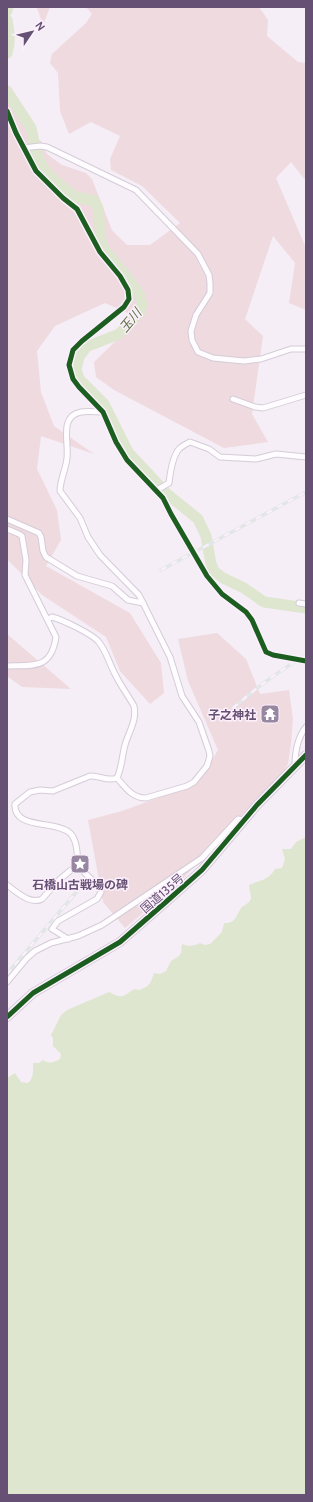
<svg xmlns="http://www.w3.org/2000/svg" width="313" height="1502" viewBox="0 0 313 1502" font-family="Cabin,'Noto Sans JP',sans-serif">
	<rect width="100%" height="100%" fill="#f6eef6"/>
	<g fill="#eedadf">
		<polygon points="36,7 50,7 43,25 37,8"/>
		<polygon points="86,7 259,7 268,20 267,36 298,62 306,63 306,181 291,162 276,178 306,248 306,310 289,303 295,263 273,236 245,319 263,336 252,414 268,442 224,448 114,390 96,377 94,362 127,330 137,317 105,303 55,326 37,351 41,392 54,426 94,454 41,436 37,469 57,510 61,540 46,566 130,613 161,663 164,693 150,704 120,671 106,637 42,595 7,559 7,93 29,135 41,141 47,154 62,165 86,173 92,179 112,230 127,245 150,245 180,223 142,186 111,170 110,159 120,136 91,122 69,134 60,111 58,73 50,63 52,54 86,23 92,14"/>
		<polygon points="217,633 246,659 260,694 289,690 293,719 291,744 288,764 280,778 256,799 179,883 125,928 103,902 88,820 122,811 177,791 198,776 208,767 218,750 188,681 178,639"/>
		<polygon points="7,634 71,689 22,687 7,676"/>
	</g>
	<path fill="#dee6d0" d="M 306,837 L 306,1495 L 7,1495 L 7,1078 L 15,1073 L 21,1082 L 28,1083 C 34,1078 33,1070 33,1063 L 39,1063 L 43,1060 C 50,1064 53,1063 60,1059 L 61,1054 L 53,1046 L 53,1038 L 51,1035 L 61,1015 L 67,1010 L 109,992 C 123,999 122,997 134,989 L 139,990 C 150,986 150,984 154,973 L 160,974 L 166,971 L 171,961 L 179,956 L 181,953 L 182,944 C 189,947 194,946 200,943 L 205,945 L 210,944 L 222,932 L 224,923 C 238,923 235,915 242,907 C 246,904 250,903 251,898 C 251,894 249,889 249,885 C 261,879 267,882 275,869 L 282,868 L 285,859 L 282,849 L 291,849 L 296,842 Z"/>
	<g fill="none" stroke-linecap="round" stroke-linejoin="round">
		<g stroke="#dee6d0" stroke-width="11">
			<polyline points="7,11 8,7"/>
			<path d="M 7,20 C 9,32 11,41 7,53"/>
			<polyline points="7,91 31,128 37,155 44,169 54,180 75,197 94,201 98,208 101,241 104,249 127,277 140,296 142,306 139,313 119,334 86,347 79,357 76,369 79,379 104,404 128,452 167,494 198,519 206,536 211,564 214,571 223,578 244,588 264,602 306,608"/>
		</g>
		<defs>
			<g id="minor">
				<polyline points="7,111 16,133 36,171 63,198 77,209 100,252 120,276 128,290 129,299 124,307 82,341 73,350 69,365 73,379 79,387 103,412 116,442 127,460 163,498 171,514 207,576 222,594 246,612 252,620 266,652 273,655 306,661"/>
				<polyline points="23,148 40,146 47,147 136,190 198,254 209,275 210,283 210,293 196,315 191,331 192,340 198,352 213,358 244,361 261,359 291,349 306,349"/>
				<polyline points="233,399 255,407 263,408 306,395"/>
				<path d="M 103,412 C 96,412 88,411 81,412 C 59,416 69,442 67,458 C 66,469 60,480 60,491 L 80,518 L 88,537 L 100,555 L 139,595 L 170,657 L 182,696 L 199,722 L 209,751 L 210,756 L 207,766 L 194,782 L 187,786 L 146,798 C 132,798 125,787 117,778"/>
				<path d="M 157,490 L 169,483 C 170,474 173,456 179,449 C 182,446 186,444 190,442 L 209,449 L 220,457 L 256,459 L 276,454 L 306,457"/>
				<polyline points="7,519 39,533 41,537 43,551 46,557 77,576 112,586 128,600 143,603"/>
				<path d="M 7,529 L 19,534 L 22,536 L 26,560 L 25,575 L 56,637 C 51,670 33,665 7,666"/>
				<polyline points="299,603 306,604"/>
				<path d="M 48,619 L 52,617 C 63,620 90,633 98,641 C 106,650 109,663 115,674 C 120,685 128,695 134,706 C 137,721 129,731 125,745 C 122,756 122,767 117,778 C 106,782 100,775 90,776 L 53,791 L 40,790 L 30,792 L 15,804 C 13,830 56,820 70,833 C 77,839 78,856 77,865"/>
				<path d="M 295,766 C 295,752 297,738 306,727"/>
				<path d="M 7,885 C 17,892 30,905 42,899 L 59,880 L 77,865"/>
				<polyline points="68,939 52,929 58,921 97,899 101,892 98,886 77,865"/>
				<polyline points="7,982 27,958 35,951 51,943 78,936 102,925 202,858 238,819 244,820"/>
			</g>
			<polyline id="trunk" points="7,1017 33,993 120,942 167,901 202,870 257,805 306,755"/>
		</defs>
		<use href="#minor" stroke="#d4ccd7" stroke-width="7"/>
		<use href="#trunk" stroke="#d4ccd8" stroke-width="10"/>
		<use href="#minor" stroke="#fefcfe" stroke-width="5"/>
		<use href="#trunk" stroke="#eee6f1" stroke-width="8"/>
		<defs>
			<g id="rail">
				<polyline points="161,570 306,492"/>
				<path d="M 233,708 C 256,688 280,670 306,655"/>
				<polyline points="7,974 84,883"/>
			</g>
		</defs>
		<use href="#rail" stroke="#e3e6e6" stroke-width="3.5"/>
		<use href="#rail" stroke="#fcf0fd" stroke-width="2" stroke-dasharray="6" stroke-linecap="butt"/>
		<defs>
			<g id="cycleway">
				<polyline points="7,111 16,133 36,171 63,198 77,209 100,252 120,276 128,290 129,299 124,307 82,341 73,350 69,365 73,379 79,387 103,412 116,442 127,460 163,498 171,514 207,576 222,594 246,612 252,620 266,652 273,655 306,661"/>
				<polyline points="7,1017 33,993 120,942 167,901 202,870 257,805 306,755"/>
			</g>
		</defs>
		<use href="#cycleway" stroke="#fcf0fd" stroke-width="8"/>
		<use href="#cycleway" stroke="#1b5e20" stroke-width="5"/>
	</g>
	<defs>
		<symbol id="temple-square" viewBox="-11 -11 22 22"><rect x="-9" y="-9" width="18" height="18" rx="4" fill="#9887a1" stroke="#fcf0fd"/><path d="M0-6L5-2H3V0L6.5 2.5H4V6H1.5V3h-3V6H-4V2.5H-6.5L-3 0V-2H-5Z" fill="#fff"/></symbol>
		<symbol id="sight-square" viewBox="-11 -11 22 22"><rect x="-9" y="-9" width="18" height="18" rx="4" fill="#9887a1" stroke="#fcf0fd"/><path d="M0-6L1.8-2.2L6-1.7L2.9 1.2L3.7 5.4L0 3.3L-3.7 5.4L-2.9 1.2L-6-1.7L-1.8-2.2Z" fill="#fff"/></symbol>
	</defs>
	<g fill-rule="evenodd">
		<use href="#temple-square" x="259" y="703" width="22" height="22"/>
		<use href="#sight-square" x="69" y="853" width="22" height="22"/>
	</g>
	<g text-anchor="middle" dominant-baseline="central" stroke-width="3" stroke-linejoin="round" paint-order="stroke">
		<g font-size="12" font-weight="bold" fill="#665073" stroke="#fcf0fd" text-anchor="end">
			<text x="256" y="714">子之神社</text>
			<text x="80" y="884" text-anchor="middle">石橋山古戦場の碑</text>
		</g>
		<g font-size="12" fill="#665073" stroke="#fcf0fd">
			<text transform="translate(162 893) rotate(-41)">国道135号</text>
		</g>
		<g font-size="13" font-style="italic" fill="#607645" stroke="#fcf0fd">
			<text transform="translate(130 320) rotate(-50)">玉川</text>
		</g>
	</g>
	<rect width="313" height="1502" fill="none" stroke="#665073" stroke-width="16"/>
	<g transform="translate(32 32) rotate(55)" stroke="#fcf0fd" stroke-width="3" paint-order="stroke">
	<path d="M0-3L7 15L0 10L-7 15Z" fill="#665073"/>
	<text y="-6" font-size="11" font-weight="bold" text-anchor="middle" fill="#665073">N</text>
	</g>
</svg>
